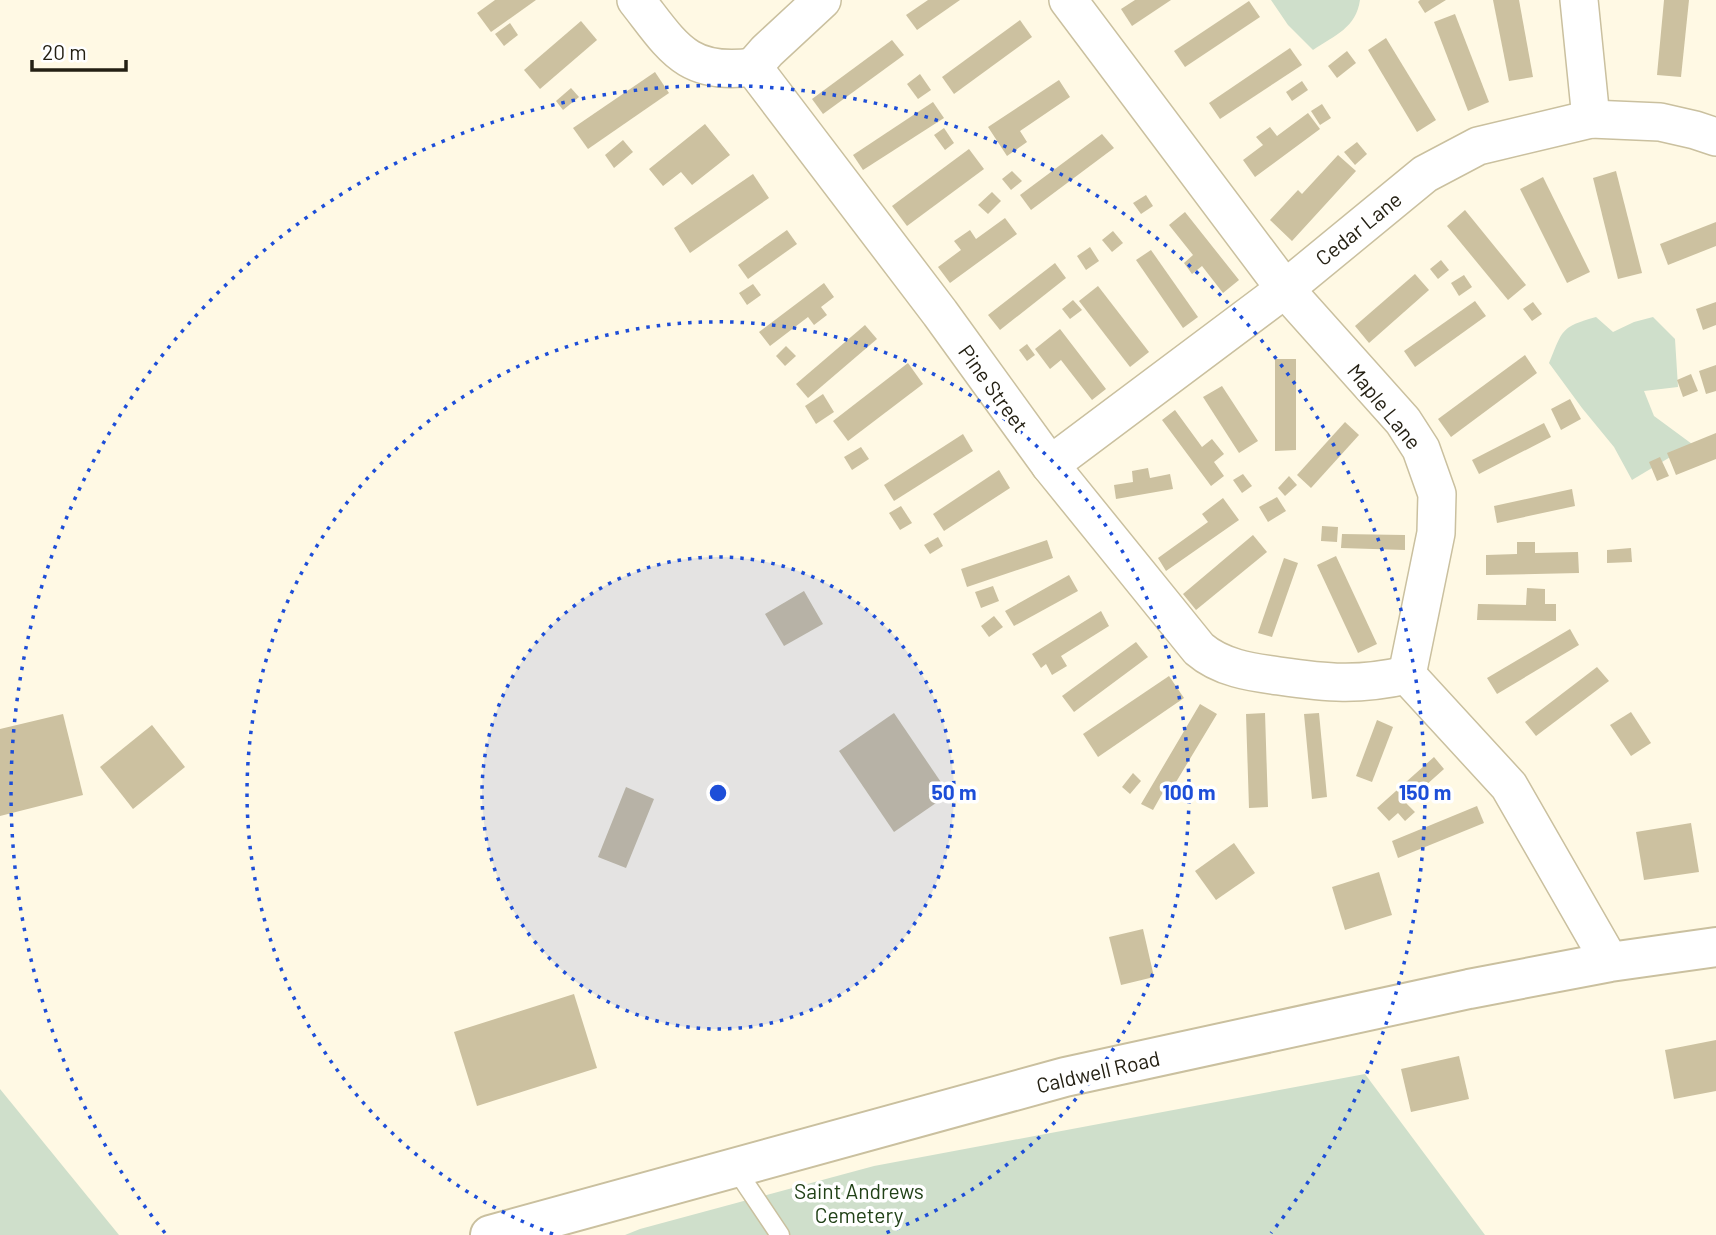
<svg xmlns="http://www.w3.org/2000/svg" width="1716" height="1235" viewBox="0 0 1716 1235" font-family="Barlow,sans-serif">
	<rect width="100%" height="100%" fill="#fff9e4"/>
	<g fill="#cfdfcb">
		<path d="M 1271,0 L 1360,0 C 1356,28 1335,35 1313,50 L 1288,25 Z"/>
		<path d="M 1596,317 L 1613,332 L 1634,322 L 1653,317 L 1675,339 L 1678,387 L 1644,391 L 1654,416 L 1692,444 L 1632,480 L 1614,447 L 1582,408 L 1549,363 C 1563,330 1560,327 1596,317 Z"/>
		<polygon points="1365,1074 1485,1235 625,1235 640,1229 874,1166"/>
		<polygon points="0,1089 119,1235 0,1235"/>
	</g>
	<g fill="#ccc1a0">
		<polygon points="495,0 536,0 491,32 477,13"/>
		<polygon points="928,0 960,0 917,30 906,15"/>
		<polygon points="1135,0 1171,0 1132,26 1121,9"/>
		<polygon points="1420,0 1446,0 1425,13 1418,2"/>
		<polygon points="1493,0 1519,0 1533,77 1509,81"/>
		<polygon points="1664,0 1689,0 1681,77 1657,75"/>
		<polygon points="1249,1 1260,17 1185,67 1174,51"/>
		<polygon points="1455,14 1489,102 1468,111 1434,22"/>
		<polygon points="1020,20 1032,37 954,94 942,77"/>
		<polygon points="581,21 597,40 540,89 524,70"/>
		<polygon points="510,23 518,35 504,46 495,34"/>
		<polygon points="1386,38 1436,120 1417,132 1368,50"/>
		<polygon points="892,40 904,55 823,114 812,99"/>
		<polygon points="1290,48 1302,65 1220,119 1209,103"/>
		<polygon points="1347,51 1356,63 1337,78 1328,66"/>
		<polygon points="655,72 669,93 588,149 573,128"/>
		<polygon points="920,74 931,90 918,99 907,84"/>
		<polygon points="1059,80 1070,97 1020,131 1027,142 1007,156 988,127"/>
		<polygon points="1302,81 1308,90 1292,101 1286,92"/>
		<polygon points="571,88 579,97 563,110 556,101"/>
		<polygon points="933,102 944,118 863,170 853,155"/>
		<polygon points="1322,104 1331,118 1320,125 1311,111"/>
		<polygon points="1308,113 1320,129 1255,177 1243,160 1263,145 1256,137 1270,127 1277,136"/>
		<polygon points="705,124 730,155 692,185 681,172 663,186 649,169"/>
		<polygon points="944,128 954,143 945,150 934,135"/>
		<polygon points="1102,134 1114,148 1031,210 1020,195"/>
		<polygon points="623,140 633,152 614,168 605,155"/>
		<polygon points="1357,142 1367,154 1355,165 1344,152"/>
		<polygon points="969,149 984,169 907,226 892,206"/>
		<polygon points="1338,155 1356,171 1292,241 1270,220 1298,190 1302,194"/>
		<polygon points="1012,171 1022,181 1011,190 1002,179"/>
		<polygon points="1616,171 1642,273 1618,279 1593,178"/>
		<polygon points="753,174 769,198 690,253 674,228"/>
		<polygon points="1543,177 1590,272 1567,283 1520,189"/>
		<polygon points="992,192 1001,201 988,214 978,205"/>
		<polygon points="1146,195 1153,206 1141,214 1133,203"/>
		<polygon points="1465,210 1526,285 1508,300 1447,226"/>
		<polygon points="1185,212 1239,280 1223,293 1202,266 1192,274 1184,263 1193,255 1169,225"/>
		<polygon points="1005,218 1017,234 950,283 938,267 961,250 954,241 970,230 976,239"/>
		<polygon points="1716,222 1716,246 1668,265 1660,244"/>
		<polygon points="787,230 797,244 748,279 738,265"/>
		<polygon points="1113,231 1123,243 1112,252 1102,240"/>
		<polygon points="1090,247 1099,261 1086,270 1077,256"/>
		<polygon points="1151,250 1198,317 1183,328 1136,260"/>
		<polygon points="1441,260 1449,270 1438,279 1430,269"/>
		<polygon points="1055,263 1066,278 1000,330 988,315"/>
		<polygon points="1415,274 1429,290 1369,343 1355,326"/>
		<polygon points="1464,275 1472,287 1459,296 1451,283"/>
		<polygon points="824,283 834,297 821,307 827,315 814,325 808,317 770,346 759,332"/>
		<polygon points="753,284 761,295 747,305 739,293"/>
		<polygon points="1098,286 1149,352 1130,367 1079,301"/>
		<polygon points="1073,300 1082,310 1070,319 1062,309"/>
		<polygon points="1475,301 1486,316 1415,367 1404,351"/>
		<polygon points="1533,302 1542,314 1532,321 1523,309"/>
		<polygon points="1716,302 1716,325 1703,330 1696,309"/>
		<polygon points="865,325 877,339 808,398 796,384"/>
		<polygon points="1060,329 1106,389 1092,400 1061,360 1050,369 1035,349"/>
		<polygon points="1027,344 1035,355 1027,361 1019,350"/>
		<polygon points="786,346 796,356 785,366 776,356"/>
		<polygon points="1525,355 1537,373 1451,437 1438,419"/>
		<polygon points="1275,359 1296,359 1296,450 1275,451"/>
		<polygon points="908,363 923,384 848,441 833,421"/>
		<polygon points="1716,365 1716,391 1706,394 1699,371"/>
		<polygon points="1691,374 1698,391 1683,397 1677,380"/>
		<polygon points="1222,386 1258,441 1239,453 1203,397"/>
		<polygon points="823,394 834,412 816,424 805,406"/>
		<polygon points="1570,399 1581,419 1561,430 1551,409"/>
		<polygon points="1175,410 1202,447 1212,439 1224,454 1214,462 1224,476 1211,486 1162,420"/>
		<polygon points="1345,422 1359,435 1311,488 1297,475"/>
		<polygon points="1544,423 1551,437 1479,474 1472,460"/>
		<polygon points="1716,433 1716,459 1676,475 1667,453"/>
		<polygon points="963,434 973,451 894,501 884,485"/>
		<polygon points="861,447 869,459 852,470 844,457"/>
		<polygon points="1660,457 1669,476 1657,481 1649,462"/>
		<polygon points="1148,468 1150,478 1170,474 1173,489 1116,499 1114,485 1133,482 1132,471"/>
		<polygon points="999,470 1010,488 944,531 933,514"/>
		<polygon points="1243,474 1252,486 1242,493 1233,480"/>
		<polygon points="1289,476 1297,485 1285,496 1278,488"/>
		<polygon points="1572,489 1575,506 1497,523 1494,506"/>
		<polygon points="1277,497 1286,511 1268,522 1259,507"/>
		<polygon points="1223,498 1239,520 1166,571 1158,558 1208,522 1202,514"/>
		<polygon points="901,506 912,523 900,530 889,513"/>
		<polygon points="1322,526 1338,527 1337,542 1321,541"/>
		<polygon points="1342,534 1405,535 1405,550 1341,548"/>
		<polygon points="1253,535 1267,552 1196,610 1183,594"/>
		<polygon points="938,537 943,546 930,554 924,545"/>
		<polygon points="1047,540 1053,558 967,587 961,569"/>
		<polygon points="1517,542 1535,542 1535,553 1578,552 1579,573 1486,575 1486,555 1517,554"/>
		<polygon points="1631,548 1632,562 1607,563 1607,550"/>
		<polygon points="1336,556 1377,644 1358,653 1317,565"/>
		<polygon points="1284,558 1298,563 1272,637 1258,633"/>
		<polygon points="1069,575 1078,591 1014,626 1005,611"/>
		<polygon points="993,586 999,601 981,608 975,592"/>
		<polygon points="1527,588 1545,589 1545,604 1556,604 1556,621 1477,620 1478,604 1526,605"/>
		<polygon points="804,591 823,624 784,646 765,614"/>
		<polygon points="1101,611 1109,626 1061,656 1067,666 1052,675 1046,664 1041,668 1032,654"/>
		<polygon points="994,616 1003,627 989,637 981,626"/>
		<polygon points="1570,629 1579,645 1497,694 1487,678"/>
		<polygon points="1136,642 1148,657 1074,712 1062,696"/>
		<polygon points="1597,667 1609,681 1536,736 1525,722"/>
		<polygon points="1169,676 1184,698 1098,757 1083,734"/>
		<polygon points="1200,704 1217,714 1167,797 1162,794 1153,810 1141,804"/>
		<polygon points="1631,712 1651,743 1631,756 1610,725"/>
		<polygon points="894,713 949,794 894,832 839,751"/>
		<polygon points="1265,713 1268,807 1249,808 1246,714"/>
		<polygon points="1319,713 1327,797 1312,799 1304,714"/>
		<polygon points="63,714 83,795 0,816 0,729"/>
		<polygon points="1377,720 1393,727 1372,782 1356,776"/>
		<polygon points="152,725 185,767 133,809 100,767"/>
		<polygon points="1434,757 1444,769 1406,803 1415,812 1405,821 1398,813 1389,821 1377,808"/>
		<polygon points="1133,773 1141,781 1130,794 1122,787"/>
		<polygon points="626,787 654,799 626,868 598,857"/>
		<polygon points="1477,806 1484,823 1398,858 1392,841"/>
		<polygon points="1691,823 1699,872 1644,880 1636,832"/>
		<polygon points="1234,843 1255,873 1216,900 1195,871"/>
		<polygon points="1379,872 1392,915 1345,930 1332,887"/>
		<polygon points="1143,929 1154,977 1121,985 1109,937"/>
		<polygon points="574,994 597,1068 477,1106 454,1032"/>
		<polygon points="1716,1040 1716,1091 1674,1099 1665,1050"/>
		<polygon points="1459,1056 1469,1099 1411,1112 1401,1069"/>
	</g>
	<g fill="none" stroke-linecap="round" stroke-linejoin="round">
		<defs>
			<polyline id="lane" points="735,1168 780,1235"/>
			<g id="street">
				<path d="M 636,0 C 673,47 686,76 753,67"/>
				<polyline points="1068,0 1285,289 1403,421 1421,449 1437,494 1436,533 1407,675"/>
				<polyline points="1579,0 1591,119"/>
				<path d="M 753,67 L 940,313 L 1050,465 L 1199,649 C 1221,668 1250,672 1279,676 C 1327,683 1358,686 1407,675"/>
				<polyline points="753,67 767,51 822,0"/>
				<polyline points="1050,465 1285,289 1425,174 1478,146 1591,119 1660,122 1695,130 1716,137"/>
				<polyline points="1407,675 1509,786 1610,962"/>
			</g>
			<polyline id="secondary" points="490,1235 1065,1077 1469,989 1610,962 1716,947"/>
		</defs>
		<use href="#lane" stroke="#cac09f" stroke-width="21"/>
		<use href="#street" stroke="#cac09f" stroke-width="40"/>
		<use href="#secondary" stroke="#cac09f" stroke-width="42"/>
		<use href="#lane" stroke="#fff" stroke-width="18"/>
		<use href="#street" stroke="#fff" stroke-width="37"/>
		<use href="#secondary" stroke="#fff" stroke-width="38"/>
	</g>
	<circle cx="718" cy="793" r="236" fill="#1d4ed8" fill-opacity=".12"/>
	<g fill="none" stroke="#1d4ed8" stroke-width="3.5" stroke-dasharray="3.5 7">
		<circle cx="718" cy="793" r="236"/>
		<path d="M553 1234A471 471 0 1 1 883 1234"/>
		<path d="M165 1233A707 707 0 1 1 1271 1233"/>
	</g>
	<g text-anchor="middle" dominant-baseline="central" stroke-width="7" stroke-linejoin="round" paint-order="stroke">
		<g font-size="21" fill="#242013" stroke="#fff">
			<text transform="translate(1358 228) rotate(-39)">Cedar Lane</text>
			<text transform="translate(994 388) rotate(54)">Pine Street</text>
			<text transform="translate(1385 406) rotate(51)">Maple Lane</text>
			<text transform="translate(1098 1071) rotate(-13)">Caldwell Road</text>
		</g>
		<g font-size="21" fill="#214117" stroke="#fff">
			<text x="859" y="1190">Saint Andrews<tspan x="859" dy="24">Cemetery</tspan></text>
		</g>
	</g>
	<circle cx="718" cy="793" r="10" fill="#1d4ed8" stroke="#fff" stroke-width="3.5"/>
	<g font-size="21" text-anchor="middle" font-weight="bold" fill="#1d4ed8" stroke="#fff" stroke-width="7" stroke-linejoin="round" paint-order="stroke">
		<text x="954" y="800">50 m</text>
		<text x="1189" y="800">100 m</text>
		<text x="1425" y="800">150 m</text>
	</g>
	<path d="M32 60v10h94v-10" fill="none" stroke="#242013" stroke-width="3.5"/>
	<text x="42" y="60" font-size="21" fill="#242013" stroke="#ffffff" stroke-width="5" paint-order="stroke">20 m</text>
</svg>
